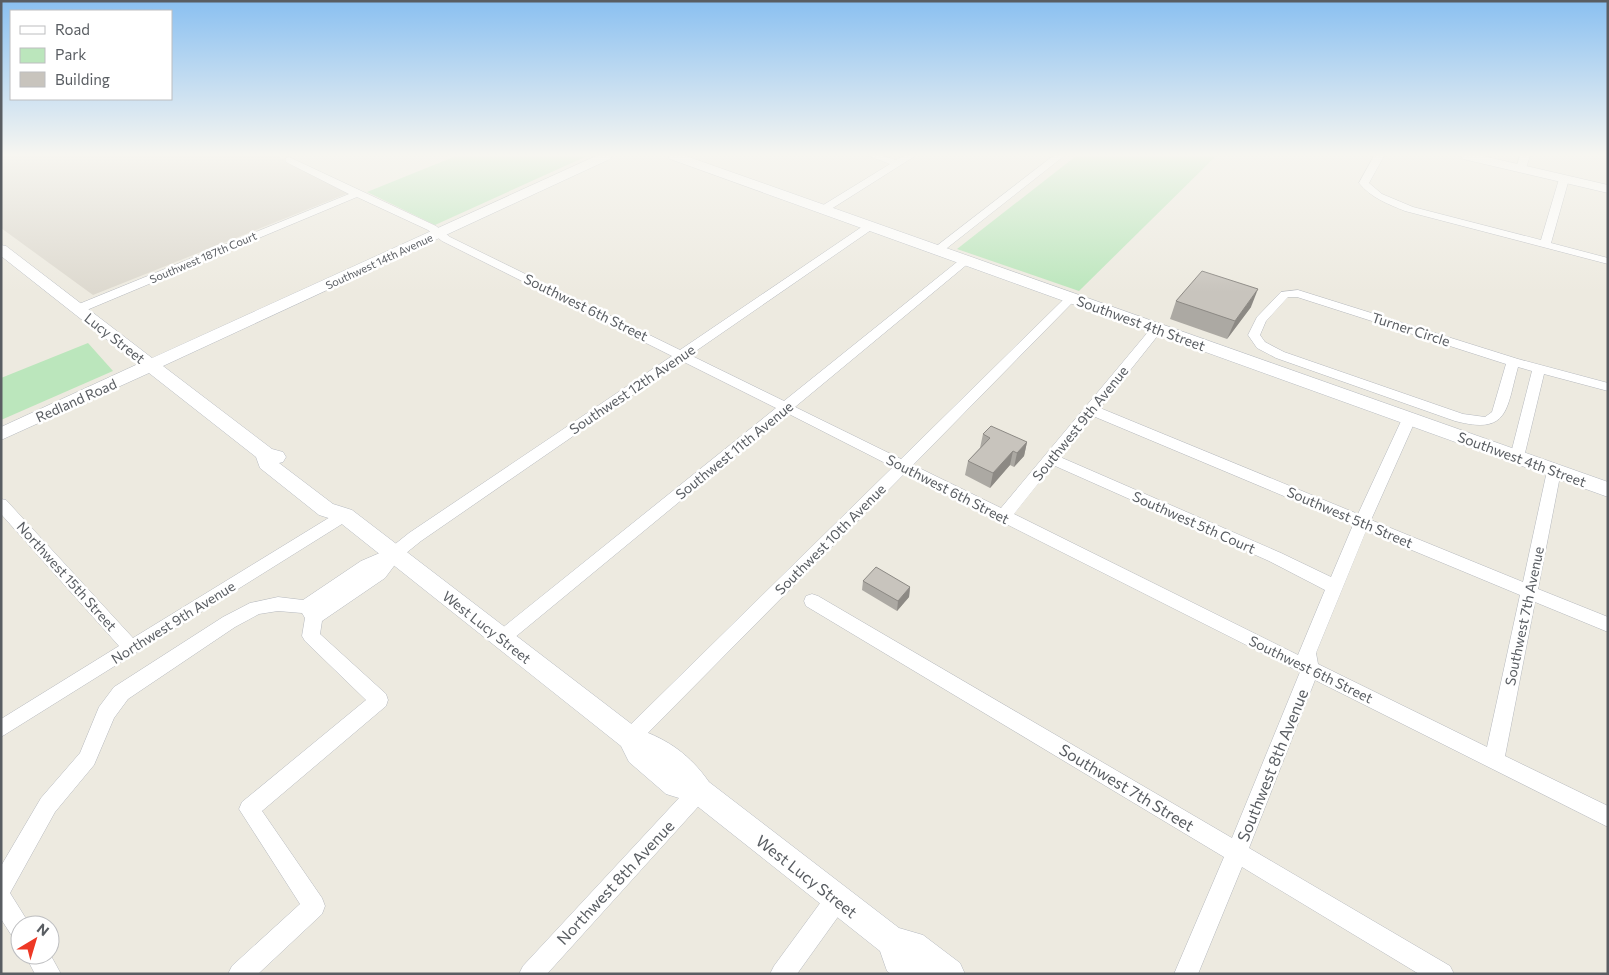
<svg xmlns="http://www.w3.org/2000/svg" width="1609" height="975" viewBox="0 0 1609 975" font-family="Commissioner,sans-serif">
	<rect width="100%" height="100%" fill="#edeae0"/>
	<polygon fill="#ddd9cf" points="1,156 277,156 351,192 93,295 1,228"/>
	<g fill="#bbe6bc">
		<polygon points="456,156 587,156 435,225 367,192"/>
		<polygon points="1076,156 1216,156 1079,291 957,249"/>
		<polygon points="88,343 113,371 1,420 1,378"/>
	</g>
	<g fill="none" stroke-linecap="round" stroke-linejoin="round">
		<defs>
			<g id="street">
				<polygon points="869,156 883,156 896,160 904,156 915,156 828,211 820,211 820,207 890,164"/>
				<polygon points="1053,156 1064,156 942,252 934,252 933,250 934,248"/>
				<path d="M 1374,156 L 1384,156 L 1369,183 L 1382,194 L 1413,207 L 1541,240 L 1559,179 L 1564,176 L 1567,177 L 1569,179 L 1551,243 L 1608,258 L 1608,264 L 1405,211 C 1388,204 1371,198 1359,183 Z"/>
				<polygon points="1520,156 1530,156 1526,168 1521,171 1516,168"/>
				<path d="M 289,157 L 436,226 L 450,237 L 680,350 L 866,224 L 874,224 L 875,226 L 874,228 L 690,355 L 784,401 L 962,258 L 970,258 L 972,260 L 970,262 L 795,407 L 901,459 L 1067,296 L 1075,296 L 1077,298 L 1075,300 L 913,465 L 1001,508 L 1153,326 L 1157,325 L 1163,329 L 1100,408 L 1358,514 L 1402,419 L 1404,416 L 1414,416 L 1416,419 L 1371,520 L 1523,582 L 1547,471 L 1549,467 L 1559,467 L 1561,471 L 1538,589 L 1608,617 L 1608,632 L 1535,602 L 1505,756 L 1608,806 L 1608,827 L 1315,680 L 1249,848 L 1450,966 L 1454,974 L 1419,974 L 1242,867 L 1198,974 L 1174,974 L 1224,857 L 806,606 L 804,601 L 806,596 L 812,594 L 818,596 L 1232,838 L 1300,672 L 905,473 L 637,744 L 630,747 L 623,744 L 620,738 L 623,732 L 893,467 L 787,413 L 508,643 L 502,645 L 496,643 L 493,638 L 496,633 L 776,408 L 682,361 L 421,541 L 400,558 L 385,578 L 322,621 L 320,634 L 386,694 L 388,700 L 386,706 L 262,811 L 322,898 L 325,906 L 322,914 L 258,974 L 228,974 L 232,966 L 300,904 L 239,809 L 242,802 L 366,700 L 305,641 L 302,636 L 305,618 L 302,613 L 278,611 L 259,614 L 235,627 L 128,699 L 114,718 L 94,765 L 55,812 L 10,893 L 30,925 L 20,925 L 20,939 L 12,936 L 1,919 L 1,866 L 41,798 L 80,753 L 99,707 L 114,687 L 223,617 L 250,603 L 278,597 L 303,600 L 361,561 L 389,549 L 409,533 L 672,356 L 442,241 L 428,230 L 357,197 L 82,312 L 74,312 L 72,309 L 74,306 L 349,194 L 286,162 L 286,158 ZM 1093,416 L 1353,525 L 1331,577 L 1281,553 L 1060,457 ZM 1053,465 L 1269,561 L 1325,590 L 1298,655 L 1014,514 ZM 1366,531 L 1520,595 L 1487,747 L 1318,664 L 1316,653 Z"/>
				<path d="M 1298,290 L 1518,359 L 1608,383 L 1608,391 L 1544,374 L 1524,457 L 1522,460 L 1512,460 L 1510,457 L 1532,371 L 1518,367 C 1506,410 1509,435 1455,421 L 1276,358 L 1257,348 L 1248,335 L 1257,317 L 1281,292 ZM 1288,297 L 1297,297 L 1506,364 L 1492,412 L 1485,417 L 1463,414 L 1284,352 L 1265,342 L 1260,335 L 1266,321 Z"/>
				<polygon points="1,499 6,500 133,638 340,511 345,509 350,511 353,515 350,519 1,737 1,719 119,646 1,514"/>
				<polygon points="699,781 706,784 709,791 706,798 547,974 519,974 523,966 692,784"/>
				<polygon points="837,888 845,891 848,899 845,907 797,974 770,974 774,966 829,891"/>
				<polygon points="50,954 61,974 35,974 25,955"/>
			</g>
			<g id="secondary">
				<path d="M 596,156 L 612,156 L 610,159 L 163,366 L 272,449 L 283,452 L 286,457 L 283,462 L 279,463 L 333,504 L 352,510 L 638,729 C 669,740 690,755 709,782 L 899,928 L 923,935 L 960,963 L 965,974 L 891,974 L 887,971 L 880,951 L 692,802 L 666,794 L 629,762 L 621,746 L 338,521 L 319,515 L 260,468 L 256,457 L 149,373 L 1,440 L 1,427 L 138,364 L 1,256 L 1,245 L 6,246 L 152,358 Z"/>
				<polygon points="668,156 686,156 1608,482 1608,497 670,159"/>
				<polygon points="1461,156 1483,156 1608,185 1608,193 1463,159"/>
			</g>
		</defs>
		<use href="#street" stroke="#b6b9be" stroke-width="1"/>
		<use href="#secondary" stroke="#b6bac0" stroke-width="1"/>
		<use href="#street" fill="#fff" fill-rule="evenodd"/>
		<use href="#secondary" fill="#fff" fill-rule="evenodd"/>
	</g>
	<g fill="#aca9a3">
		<polygon points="1176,301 1251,307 1227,339 1170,319"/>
		<polygon points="983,434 1027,442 1024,456 1014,467 1010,465 990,488 965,475 968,461 980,448"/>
		<polygon points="863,581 910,587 909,597 897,611 862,590"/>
	</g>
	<g fill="#8c8984">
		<polygon points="1258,289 1251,307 1227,339 1235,321"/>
		<polygon points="1027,442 1024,456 1014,467 1017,453"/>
		<polygon points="1013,451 1010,465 990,488 993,473"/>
		<polygon points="910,587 909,597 897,611 898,601"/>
	</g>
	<g fill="#c8c4bd" stroke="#8c8984">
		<polygon points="1202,271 1258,289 1235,321 1176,301"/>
		<polygon points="991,426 1027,442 1017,453 1013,451 993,473 968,461 990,438 983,434"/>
		<polygon points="876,567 910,587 898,601 863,581"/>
	</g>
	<linearGradient id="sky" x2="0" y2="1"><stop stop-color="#8ac0f1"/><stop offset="0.53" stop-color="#f7f6f1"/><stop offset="1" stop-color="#f7f6f1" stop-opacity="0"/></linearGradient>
	<rect width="1609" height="292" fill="url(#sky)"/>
	<g text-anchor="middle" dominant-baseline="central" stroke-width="5" stroke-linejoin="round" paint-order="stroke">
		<g font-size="11" fill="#595d62" stroke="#fff">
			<text transform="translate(203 257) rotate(-23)">Southwest 187th Court</text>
			<text transform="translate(379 261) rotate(-25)">Southwest 14th Avenue</text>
		</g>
		<g font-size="14" fill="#595d62" stroke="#fff">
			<text transform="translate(586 307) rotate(26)">Southwest 6th Street</text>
			<text transform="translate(1141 323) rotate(20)">Southwest 4th Street</text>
			<text transform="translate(1411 329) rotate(18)">Turner Circle</text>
			<text transform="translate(115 338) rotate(38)">Lucy Street</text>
			<text transform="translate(632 389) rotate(-34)">Southwest 12th Avenue</text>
			<text transform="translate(76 400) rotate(-24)">Redland Road</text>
			<text transform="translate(1080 423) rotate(-51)">Southwest 9th Avenue</text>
			<text transform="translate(734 450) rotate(-39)">Southwest 11th Avenue</text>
			<text transform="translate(1522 459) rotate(20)">Southwest 4th Street</text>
			<text transform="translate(948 489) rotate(27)">Southwest 6th Street</text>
			<text transform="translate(1350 517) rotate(23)">Southwest 5th Street</text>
			<text transform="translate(1194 522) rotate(24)">Southwest 5th Court</text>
			<text transform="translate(830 539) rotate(-45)">Southwest 10th Avenue</text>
			<text transform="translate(67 576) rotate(48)">Northwest 15th Street</text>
			<text transform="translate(1524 616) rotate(-78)">Southwest 7th Avenue</text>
			<text transform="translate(173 622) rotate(-32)">Northwest 9th Avenue</text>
			<text transform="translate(487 627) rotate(38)">West Lucy Street</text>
			<text transform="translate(1311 669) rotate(26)">Southwest 6th Street</text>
		</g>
		<g font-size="16" fill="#595d62" stroke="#fff">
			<text transform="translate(1272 765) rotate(-68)">Southwest 8th Avenue</text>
			<text transform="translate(1127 787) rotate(31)">Southwest 7th Street</text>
			<text transform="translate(807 876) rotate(38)">West Lucy Street</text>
			<text transform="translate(615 882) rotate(-47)">Northwest 8th Avenue</text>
		</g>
	</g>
	<rect width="1609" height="975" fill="none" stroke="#595d62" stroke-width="5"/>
	<rect x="10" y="10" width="162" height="90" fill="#ffffff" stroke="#bdbec0"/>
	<rect x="20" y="26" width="25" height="8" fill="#ffffff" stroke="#bdbec0"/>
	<text x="55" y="35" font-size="15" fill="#595d62">Road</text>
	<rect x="20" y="48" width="25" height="15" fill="#bbe6bc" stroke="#bdbec0"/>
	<text x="55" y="60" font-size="15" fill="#595d62">Park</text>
	<rect x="20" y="72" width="25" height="15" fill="#c8c4bd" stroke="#bdbec0"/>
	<text x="55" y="85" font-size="15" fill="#595d62">Building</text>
	<g transform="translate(35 940) rotate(38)"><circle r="24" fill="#ffffff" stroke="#bdbec0"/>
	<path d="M0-4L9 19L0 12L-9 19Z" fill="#ee3825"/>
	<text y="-8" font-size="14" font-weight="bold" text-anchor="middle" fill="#595d62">N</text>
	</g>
</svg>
